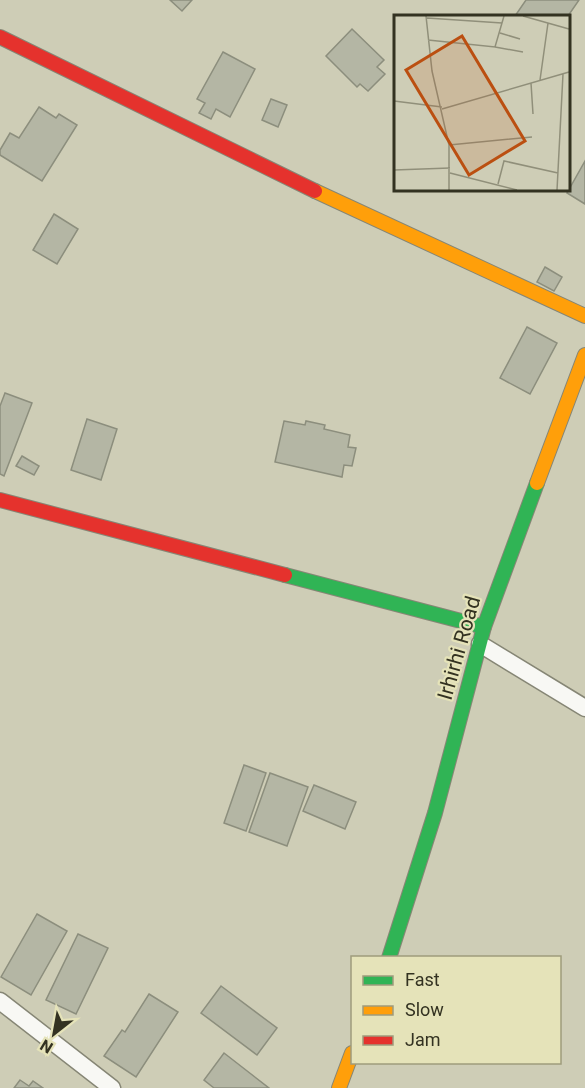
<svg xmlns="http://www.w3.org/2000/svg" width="585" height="1088" viewBox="0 0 585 1088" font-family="Roboto,sans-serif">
	<rect width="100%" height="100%" fill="#cecdb6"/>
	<g fill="#b4b6a4" stroke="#8c8e7d" stroke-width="1.5">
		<polygon points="170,0 192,0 182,11"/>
		<polygon points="526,0 579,0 568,16 515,16"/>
		<polygon points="352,29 384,60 377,67 385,74 368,91 360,84 357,87 326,56"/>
		<polygon points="223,52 255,69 230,117 216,109 211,119 199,113 205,103 197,99"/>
		<polygon points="271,99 287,105 278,127 262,120"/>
		<polygon points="39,107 56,118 59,114 77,125 42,181 0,155 0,150 10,133 19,138"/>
		<polygon points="585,161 585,204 567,193"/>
		<polygon points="54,214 78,229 57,264 33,250"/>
		<polygon points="545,267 562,277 554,291 537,282"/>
		<polygon points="527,327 557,343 530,394 500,378"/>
		<polygon points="5,393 32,403 4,476 0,474 0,406"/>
		<polygon points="87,419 117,429 101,480 71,470"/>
		<polygon points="284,421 305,425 306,421 325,425 324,429 350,435 348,447 356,448 352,466 344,465 342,477 275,462"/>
		<polygon points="22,456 39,466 34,475 16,466"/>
		<polygon points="244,765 266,773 246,831 224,823"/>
		<polygon points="270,773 308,787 287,846 249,832"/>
		<polygon points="314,785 356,802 345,829 303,811"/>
		<polygon points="37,914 67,931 31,995 1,977"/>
		<polygon points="78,934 108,948 76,1014 46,1000"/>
		<polygon points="221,986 277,1028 257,1055 201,1013"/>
		<polygon points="149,994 178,1012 136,1077 104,1056 122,1030 125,1032"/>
		<polygon points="224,1053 269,1088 214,1088 204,1080"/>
		<polygon points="20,1080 29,1086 33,1081 43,1088 14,1088"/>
	</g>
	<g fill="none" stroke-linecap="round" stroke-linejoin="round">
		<defs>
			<g id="street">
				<polyline points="480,644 585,708"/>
				<polyline points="0,1001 112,1088"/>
			</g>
			<g id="fast">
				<polyline points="285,575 484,627"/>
				<polyline points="389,958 435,813 484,627 537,483"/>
			</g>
			<g id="slow">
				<polyline points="315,191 585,316"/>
				<polyline points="537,483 585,355"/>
				<polyline points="339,1088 352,1053"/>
			</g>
			<g id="jam">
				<polyline points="0,37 315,191"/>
				<polyline points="0,500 285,575"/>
			</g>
		</defs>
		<use href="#street" stroke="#868675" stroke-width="19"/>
		<use href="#fast" stroke="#868675" stroke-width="16"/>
		<use href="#slow" stroke="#868675" stroke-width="16"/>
		<use href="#jam" stroke="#868675" stroke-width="16"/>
		<use href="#street" stroke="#f8f8f4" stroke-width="16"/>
		<use href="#fast" stroke="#30b455" stroke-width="14"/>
		<use href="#slow" stroke="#ff9f0a" stroke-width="14"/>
		<use href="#jam" stroke="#e5322d" stroke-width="14"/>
	</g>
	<g text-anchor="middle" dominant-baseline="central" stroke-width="4.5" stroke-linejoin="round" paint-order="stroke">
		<g font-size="21" fill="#333221" stroke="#e5e3b9">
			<text transform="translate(459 648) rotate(-74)">Irhirhi Road</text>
		</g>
	</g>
	<g transform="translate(394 15)">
		<rect width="176" height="176" fill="#cecdb6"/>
		<path fill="none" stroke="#908f7a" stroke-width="1.5" d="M 32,1 L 38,56 L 55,130 L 55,175M 129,1 L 175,14M 33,3 L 108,8M 106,18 L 126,24M 34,25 L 101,32 L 110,1M 101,32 L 129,37M 146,65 L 154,8M 137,68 L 139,99M 0,86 L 48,92M 48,94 L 175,57M 55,130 L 138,122M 0,155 L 56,153M 56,158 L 123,175M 104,169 L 110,146 L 164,158M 163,175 L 169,59"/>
		<path fill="#bb4f11" fill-opacity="0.15" stroke="#bb4f11" stroke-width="3" d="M 68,21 L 131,126 L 75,160 L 12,55 Z"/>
		<rect width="176" height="176" fill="none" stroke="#333221" stroke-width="3"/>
	</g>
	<rect x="351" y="956" width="210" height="108" fill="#e5e3b9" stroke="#9e9c7c" stroke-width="1.5"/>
	<rect x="363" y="976" width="30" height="9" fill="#30b455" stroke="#9e9c7c" stroke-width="1.5"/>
	<text x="405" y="986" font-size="18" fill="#333221">Fast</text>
	<rect x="363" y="1006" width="30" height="9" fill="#ff9f0a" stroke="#9e9c7c" stroke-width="1.5"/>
	<text x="405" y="1016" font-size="18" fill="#333221">Slow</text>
	<rect x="363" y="1036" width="30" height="9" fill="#e5322d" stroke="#9e9c7c" stroke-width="1.5"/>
	<text x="405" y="1046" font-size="18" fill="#333221">Jam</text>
	<g transform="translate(54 1034) rotate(211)" stroke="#e5e3b9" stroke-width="4.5" paint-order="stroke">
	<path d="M0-4.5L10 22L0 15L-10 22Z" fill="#333221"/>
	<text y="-9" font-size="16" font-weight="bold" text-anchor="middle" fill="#333221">N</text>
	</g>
</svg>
